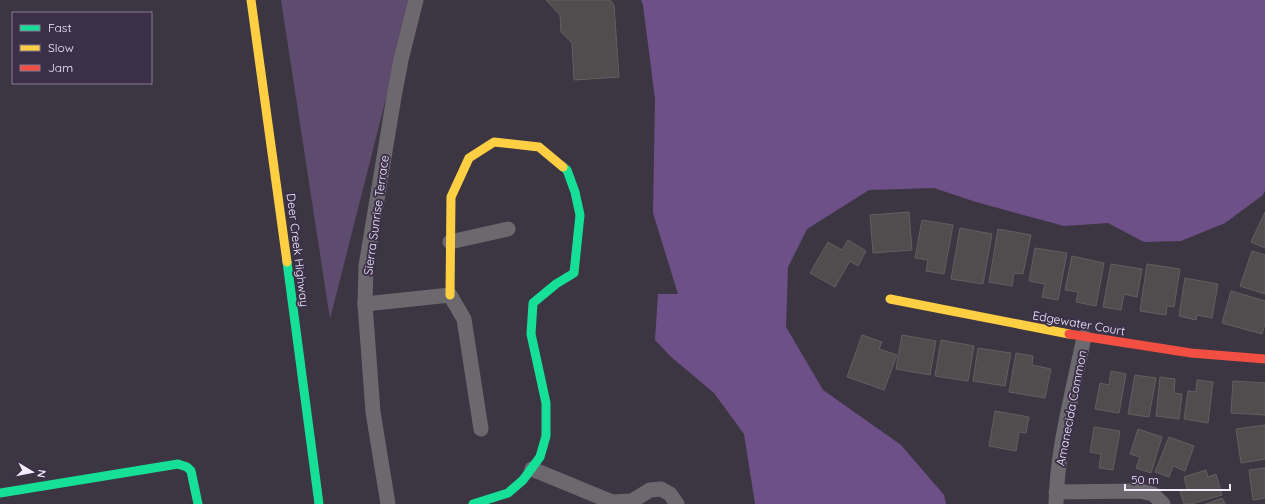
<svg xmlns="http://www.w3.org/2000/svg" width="1265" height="504" viewBox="0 0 1265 504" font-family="Quicksand,sans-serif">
	<rect width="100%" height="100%" fill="#3c3643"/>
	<polygon fill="#5d4c6e" points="281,0 411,0 330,319"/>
	<polygon fill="#6d5088" points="641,0 1265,0 1265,191 1263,195 1225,223 1181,241 1144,242 1108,223 1064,226 976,202 934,188 869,190 807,229 788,267 786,327 823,390 901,445 944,495 946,504 755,504 744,434 714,393 670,356 655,340 658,294 678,294 653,213 655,99 643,5"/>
	<g fill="#4f4d4e" stroke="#616060">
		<polygon points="546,0 610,0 614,5 619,77 574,80 572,43 561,32 560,15"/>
		<polygon points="909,212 912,250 873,253 870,215"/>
		<polygon points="1265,212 1265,248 1251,242"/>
		<polygon points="922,220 953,225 944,274 926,271 928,260 915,258"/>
		<polygon points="960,228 992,234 983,284 951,279"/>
		<polygon points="998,229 1031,235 1023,274 1014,273 1012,286 989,282"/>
		<polygon points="848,240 866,251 858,266 850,261 835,287 810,273 828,242 842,250"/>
		<polygon points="1035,248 1067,253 1058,300 1042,297 1045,284 1029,281"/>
		<polygon points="1252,251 1265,255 1265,294 1240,286"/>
		<polygon points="1072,256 1104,263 1096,306 1076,302 1078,292 1065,290"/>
		<polygon points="1111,264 1142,269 1137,297 1124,294 1121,310 1103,307"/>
		<polygon points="1147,264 1180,269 1174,307 1167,306 1166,315 1140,311"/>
		<polygon points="1185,278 1218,284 1212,318 1197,315 1196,320 1179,316"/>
		<polygon points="1231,291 1265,301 1265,324 1262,334 1222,323"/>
		<polygon points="862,335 882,342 879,349 897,355 884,390 847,377"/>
		<polygon points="902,335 936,341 930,375 896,369"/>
		<polygon points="941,340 974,346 968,381 935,376"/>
		<polygon points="978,348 1011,353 1005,386 973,381"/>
		<polygon points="1016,353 1033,356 1032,365 1051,369 1045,398 1009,392"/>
		<polygon points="1111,371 1126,374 1119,413 1095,409 1100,383 1109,385"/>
		<polygon points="1135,375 1156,378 1149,417 1128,414"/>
		<polygon points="1160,377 1175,379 1174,393 1182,394 1179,419 1156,416"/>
		<polygon points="1197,380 1213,382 1208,423 1184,419 1188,391 1196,392"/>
		<polygon points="1233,381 1265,383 1265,415 1231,413"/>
		<polygon points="995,411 1029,417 1026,433 1019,432 1016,451 989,446"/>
		<polygon points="1265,425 1265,459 1241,463 1236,429"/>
		<polygon points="1094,427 1120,431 1113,470 1099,468 1101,454 1090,452"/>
		<polygon points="1138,429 1162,437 1151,473 1136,468 1140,457 1130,454"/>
		<polygon points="1169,437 1194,446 1185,471 1173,466 1169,477 1155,472"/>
		<polygon points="1265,468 1265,498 1253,500 1249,470"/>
		<polygon points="1206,470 1208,477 1216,474 1222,495 1191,504 1184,504 1180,491 1187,489 1184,477"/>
		<polygon points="1222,498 1225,504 1206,504"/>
	</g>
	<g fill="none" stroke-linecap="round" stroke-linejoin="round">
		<g stroke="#6c696e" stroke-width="15">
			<polyline points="450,242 508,229"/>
			<polyline points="365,304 450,295 464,319 481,429"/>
			<polyline points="532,469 612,502 632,501 650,490 661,489 670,494 677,504"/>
			<polyline points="1056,492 1140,491 1153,494 1163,504"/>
			<polyline points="388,504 373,412 365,304 366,266 394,97 401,60 416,0"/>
			<path d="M 1056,504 C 1057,448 1073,392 1084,337"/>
		</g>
		<g stroke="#16e098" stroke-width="9">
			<polyline points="287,262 319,504"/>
			<polyline points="0,493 178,464 187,467 191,471 198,504"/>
			<polyline points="473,504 508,493 523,480 540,457 546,436 546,403 531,334 533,303 556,284 574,273 580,215 575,192 567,170 563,167"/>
		</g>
		<g stroke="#ffcf43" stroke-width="9">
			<polyline points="251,0 287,262"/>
			<polyline points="450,295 451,197 469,158 494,142 539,147 563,167"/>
			<polyline points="890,299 1069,334"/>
		</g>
		<polyline stroke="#f24e42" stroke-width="9" points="1069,334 1191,353 1265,359"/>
	</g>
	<g text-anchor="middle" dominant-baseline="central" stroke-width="4" stroke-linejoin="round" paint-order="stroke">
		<g font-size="12" fill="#f4ecfc" stroke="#3c3049">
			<text transform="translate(376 215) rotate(-82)">Sierra Sunrise Terrace</text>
			<text transform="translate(298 250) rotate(83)">Deer Creek Highway</text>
			<text transform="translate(1079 323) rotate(10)">Edgewater Court</text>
			<text transform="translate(1071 408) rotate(-79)">Amanecida Common</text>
		</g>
	</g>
	<rect x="12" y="12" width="140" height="72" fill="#3c3049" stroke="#867b91"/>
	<rect x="20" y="25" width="20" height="6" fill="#16e098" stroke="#867b91"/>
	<text x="48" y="32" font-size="12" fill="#f4ecfc">Fast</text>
	<rect x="20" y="45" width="20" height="6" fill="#ffcf43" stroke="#867b91"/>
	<text x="48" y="52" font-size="12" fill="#f4ecfc">Slow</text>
	<rect x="20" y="65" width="20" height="6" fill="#f24e42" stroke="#867b91"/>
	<text x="48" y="72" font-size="12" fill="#f4ecfc">Jam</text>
	<g transform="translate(32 472) rotate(100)" stroke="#3c3049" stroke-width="3" paint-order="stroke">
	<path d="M0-3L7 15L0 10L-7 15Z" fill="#f4ecfc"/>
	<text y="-6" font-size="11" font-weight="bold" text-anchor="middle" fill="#f4ecfc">N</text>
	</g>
	<path d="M1125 484v6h105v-6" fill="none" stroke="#f4ecfc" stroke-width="2"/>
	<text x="1131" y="484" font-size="12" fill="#f4ecfc" stroke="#3c3049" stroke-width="3" paint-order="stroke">50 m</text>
</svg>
